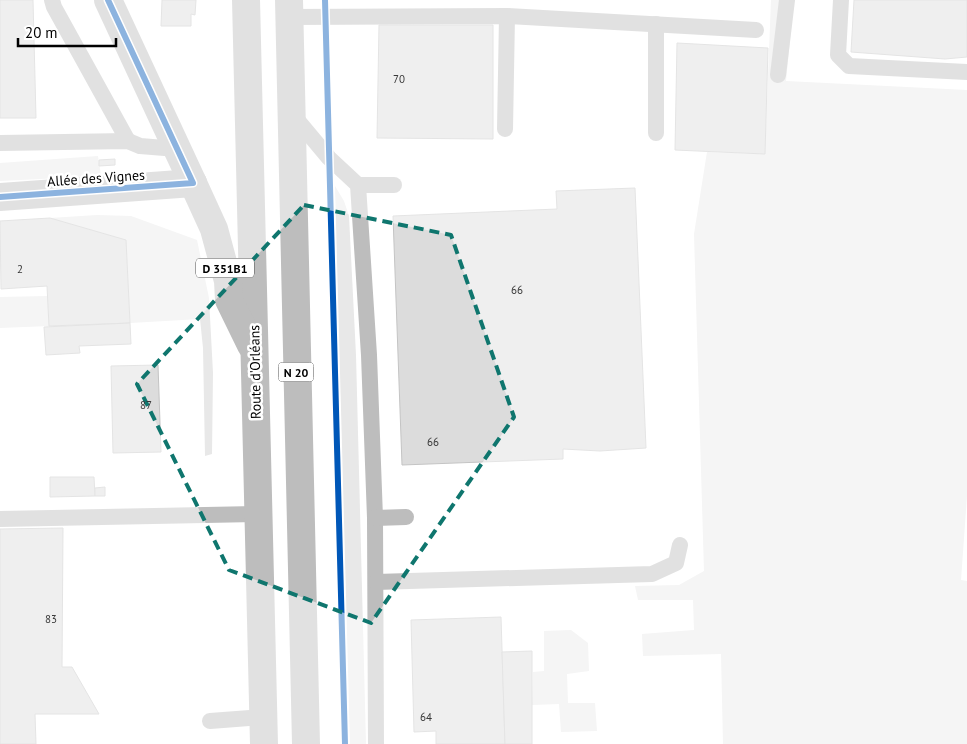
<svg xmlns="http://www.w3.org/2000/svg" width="967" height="744" viewBox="0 0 967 744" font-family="'PT Sans',sans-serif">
	<rect width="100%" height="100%" fill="#fff"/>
	<g fill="#e8e8e8">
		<polygon points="771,0 794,0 786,81 967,90 967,496 961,580 967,581 967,744 723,744 721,654 643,656 642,634 694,630 693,600 638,600 635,586 679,585 704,571 694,234 707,152 765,154"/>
		<polygon points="98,156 101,176 0,181 0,163"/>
		<polygon points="335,186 344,201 349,216 356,355 366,744 350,744"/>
		<polygon points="97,215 131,216 197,240 209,298 213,373 212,454 205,456 203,348 200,319 130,323 126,240 50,218"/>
		<polygon points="48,296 49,326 0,328 0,297"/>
		<polygon points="571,630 588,643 589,671 567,674 568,703 595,703 597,731 561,732 559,704 532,705 533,672 544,671 544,631"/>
	</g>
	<g fill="#dcdcdc" stroke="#c4c4c4">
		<polygon points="0,0 33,0 36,118 0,118"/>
		<polygon points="162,0 196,0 195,15 191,14 191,26 161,26"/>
		<polygon points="854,0 967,0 967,57 945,59 851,52"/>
		<polygon points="379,25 493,25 493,139 377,138"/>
		<polygon points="677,43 768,48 765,154 675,150"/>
		<polygon points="115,159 115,165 99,166 99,160"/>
		<polygon points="635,188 646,448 600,451 563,449 563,459 402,465 393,216 557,209 556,191"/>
		<polygon points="50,218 126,240 130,323 49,326 47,286 1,289 0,221"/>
		<polygon points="130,323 131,344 79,346 80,353 46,355 44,327"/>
		<polygon points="158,365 161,452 113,453 111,366"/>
		<polygon points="50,477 94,477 95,496 50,497"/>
		<polygon points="105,487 105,496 95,496 95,488"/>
		<polygon points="63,528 62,667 72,667 99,714 35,714 36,744 0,744 0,529"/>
		<polygon points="501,617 505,744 436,744 436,731 414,732 411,620"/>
		<polygon points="532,651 532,744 505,744 502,652"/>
	</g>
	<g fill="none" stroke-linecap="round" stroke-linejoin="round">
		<g stroke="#bdbdbd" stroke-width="16">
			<polyline points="52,0 54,7 128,141"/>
			<polyline points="841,0 838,55 849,66 967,72"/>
			<polyline points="289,17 507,16 756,30"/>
			<polyline points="778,75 787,0"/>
			<polyline points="293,115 329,158 358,185 369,355 375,518 376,744"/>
			<polyline points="505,129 507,16"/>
			<polyline points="656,133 656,24"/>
			<polyline points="0,143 128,141 140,146 177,149"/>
			<polyline points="358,185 394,185"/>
			<polyline points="375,518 406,517"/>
			<polyline points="0,519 258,514"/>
			<polyline points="376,582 652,574 676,563 680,545"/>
			<polyline points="210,721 263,717"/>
		</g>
		<polyline stroke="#bdbdbd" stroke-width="28" points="0,197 193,183"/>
		<polyline stroke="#bdbdbd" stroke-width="28" points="108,0 193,183"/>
		<g stroke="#bdbdbd" stroke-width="28">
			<polyline points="246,0 264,744"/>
			<polyline points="289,0 306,744"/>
			<polyline points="193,183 214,229 228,281 229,300 251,345"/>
		</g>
		<defs>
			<g id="cycleway">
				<polyline points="325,0 345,744"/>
				<polyline points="0,197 193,183 108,0"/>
			</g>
		</defs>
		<use href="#cycleway" stroke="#fff" stroke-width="9"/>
		<use href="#cycleway" stroke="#0057b8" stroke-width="6"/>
	</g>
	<path d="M0 0H967V744H0ZM 304,205 L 451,235 L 514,417 L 371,623 L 229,570 L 137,384 Z" fill="#fff" fill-opacity=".55" fill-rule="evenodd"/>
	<path fill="none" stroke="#0f766e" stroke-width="4" stroke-dasharray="10 6" stroke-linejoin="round" d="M 304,205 L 451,235 L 514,417 L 371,623 L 229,570 L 137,384 Z"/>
	<g text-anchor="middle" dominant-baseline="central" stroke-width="5" stroke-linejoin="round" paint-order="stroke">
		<g font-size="11" fill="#373737">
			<text x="399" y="79">70</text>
			<text x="20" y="269">2</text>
			<text x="517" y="290">66</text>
			<text x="146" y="405">87</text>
			<text x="433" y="442">66</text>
			<text x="51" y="619">83</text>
			<text x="426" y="717">64</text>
		</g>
		<g fill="#fff" stroke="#4c4c4c" stroke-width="1">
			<rect x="196" y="258.5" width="58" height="19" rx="4"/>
			<rect x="278.5" y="362.5" width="35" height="19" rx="4"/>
		</g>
		<g font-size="12" font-weight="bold" fill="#000">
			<text x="225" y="268">D 351B1</text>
			<text x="296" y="372">N 20</text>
		</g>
		<g font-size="14" fill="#000" stroke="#fff">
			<text transform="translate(96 178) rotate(-4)">Allée des Vignes</text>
			<text transform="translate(255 372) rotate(-91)">Route d'Orléans</text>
		</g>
	</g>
	<path d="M18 38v8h98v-8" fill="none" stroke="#000000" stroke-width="2.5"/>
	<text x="25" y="38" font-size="15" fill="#000000" stroke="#ffffff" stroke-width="4" paint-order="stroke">20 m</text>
</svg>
